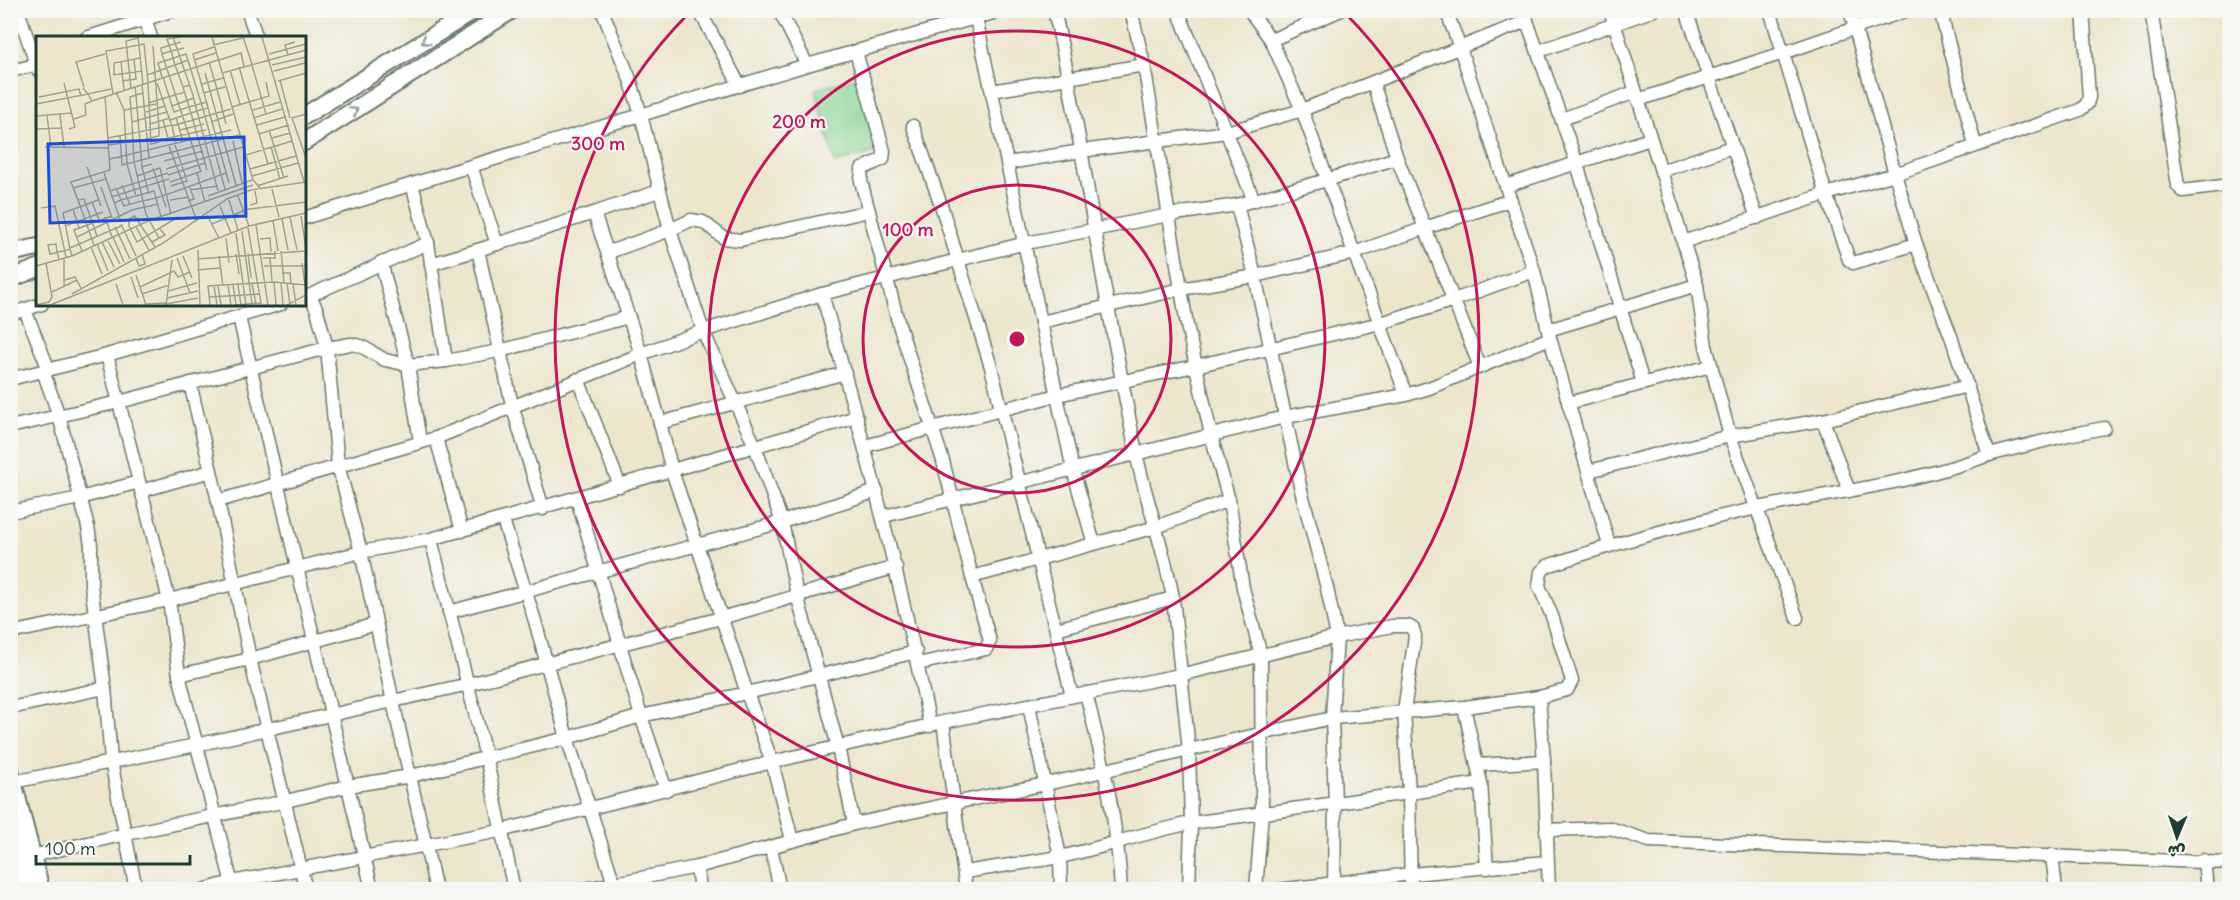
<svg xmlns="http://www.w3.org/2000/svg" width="2240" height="900" viewBox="0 0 2240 900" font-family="Delius,'Playpen Sans Arabic',sans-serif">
	<rect width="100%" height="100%" fill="#f6f6f2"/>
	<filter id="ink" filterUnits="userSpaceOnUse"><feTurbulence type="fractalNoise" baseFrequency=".0167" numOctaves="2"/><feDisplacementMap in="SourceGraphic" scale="12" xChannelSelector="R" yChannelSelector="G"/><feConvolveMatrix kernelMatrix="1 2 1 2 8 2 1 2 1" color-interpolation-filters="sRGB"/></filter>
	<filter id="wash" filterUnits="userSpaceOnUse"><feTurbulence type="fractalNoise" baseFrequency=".008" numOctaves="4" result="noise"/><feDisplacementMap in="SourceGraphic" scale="24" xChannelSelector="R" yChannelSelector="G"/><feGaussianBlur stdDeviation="1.35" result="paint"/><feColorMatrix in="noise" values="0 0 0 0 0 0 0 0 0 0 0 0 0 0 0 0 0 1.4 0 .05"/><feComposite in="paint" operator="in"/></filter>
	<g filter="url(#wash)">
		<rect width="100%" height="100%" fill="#ede6cd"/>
		<polygon fill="#86d594" stroke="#528964" stroke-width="1.5" points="859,77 879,151 835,163 815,89"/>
	</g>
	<g filter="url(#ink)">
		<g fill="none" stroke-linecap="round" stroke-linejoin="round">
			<defs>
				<g id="minor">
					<polyline points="18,10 38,70"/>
					<polyline points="143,10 151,38"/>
					<polyline points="247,10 257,38"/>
					<polyline points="446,10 453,24"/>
					<polyline points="602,10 631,82 641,115 670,230 703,331 755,446 782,522 797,595 838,747 854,824"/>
					<polyline points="699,10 740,86"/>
					<polyline points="779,10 807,65"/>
					<path d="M 1054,10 C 1072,87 1083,165 1097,243 C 1108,311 1122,380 1135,448 C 1145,499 1164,547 1173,598 L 1056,629"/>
					<polyline points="1131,10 1144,65 1187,325 1211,435 1229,500 1243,588 1261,655 1262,812 1256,890"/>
					<polyline points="1178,10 1254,201"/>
					<polyline points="1249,10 1271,40 1302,110 1406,395"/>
					<polyline points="1446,10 1460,48 1534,271 1550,338 1609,545"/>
					<polyline points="1610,10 1661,171 1732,147"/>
					<polyline points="1686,10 1757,218"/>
					<polyline points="1770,10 1826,194 1849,260 1853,263 1916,244 1895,174 1850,10"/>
					<polyline points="1940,10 1975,145"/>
					<polyline points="2151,10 2178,186 2183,191 2230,185"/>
					<polyline points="1527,21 1577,164 1643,383"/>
					<polyline points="86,38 174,10"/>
					<polyline points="1271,40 1341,10"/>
					<polyline points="1539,51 1654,10"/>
					<polyline points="856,52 884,151 883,159 862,169 861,181 899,325 943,461 972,577 1156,527 1229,500"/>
					<polyline points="10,71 36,65"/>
					<polyline points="1373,83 1397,158"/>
					<polyline points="992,91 1144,65"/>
					<polyline points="1638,100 1783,53 1908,10"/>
					<polyline points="1562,119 1635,92"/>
					<polyline points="913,126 941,205 991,367 1072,696"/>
					<polyline points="1008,163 1081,151 1227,132 1302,110 1527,21 1526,10"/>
					<polyline points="471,166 497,244"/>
					<polyline points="1661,171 1697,285 1706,346 1730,436 1797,618"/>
					<polyline points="412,184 428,243 446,361"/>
					<polyline points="1506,186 1650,139"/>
					<polyline points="659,191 594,213 641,354 660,423"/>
					<polyline points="1237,205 1255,276 1301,490 1327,588 1337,637 1332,718 1335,802 1334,890"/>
					<polyline points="304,218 451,172 807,65 1004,10"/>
					<polyline points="10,225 14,252"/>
					<polyline points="1683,242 1826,194 1895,174 2080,110 2087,104 2089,97 2083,10"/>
					<polyline points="609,252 670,230 691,220 703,222 724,238 740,240 869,211"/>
					<polyline points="381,262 408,365 420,442"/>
					<polyline points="431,264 478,250"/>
					<path d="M 822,294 C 863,437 901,580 930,726"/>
					<polyline points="310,296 317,310 327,348 338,465 361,552 393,702 436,890"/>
					<polyline points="304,298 428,243"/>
					<polyline points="25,310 49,370"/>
					<polyline points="10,314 42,304"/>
					<polyline points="239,317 372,890"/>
					<polyline points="1041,322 1073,470 1094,544"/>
					<polyline points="1548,330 1697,285"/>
					<polyline points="107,355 169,600 179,675 233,888"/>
					<polyline points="1480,367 1425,228 1511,200"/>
					<polyline points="43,371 59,416 88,527 91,545 91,585 105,688 111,761 136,890"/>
					<polyline points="10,379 107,355 281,304"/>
					<polyline points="578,379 620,486"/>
					<polyline points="190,383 218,501 250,659 306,890"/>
					<polyline points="1568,403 1711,366"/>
					<polyline points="1823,420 1849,491"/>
					<polyline points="10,427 119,402 327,348 351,344 361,346 385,360 408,365 446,361 499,351 629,317"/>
					<polyline points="436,438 462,531"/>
					<polyline points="865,446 1057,395 1195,366 1381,323 1454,300 1534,271"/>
					<polyline points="1989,455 2068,435 2104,428"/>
					<polyline points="1589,471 1730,436 1823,420 1968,386"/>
					<polyline points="141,491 211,471"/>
					<polyline points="577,499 641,716 666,790"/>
					<polyline points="218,501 436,438 641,354 703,331 822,294 1026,243 1169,215 1237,205 1327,180 1397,158 1425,228 1354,253 1255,276 1181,289 1041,322 976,18"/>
					<polyline points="543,509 512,405 478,250 594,213"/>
					<polyline points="10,512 80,498 139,482"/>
					<polyline points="884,516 1285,417 1406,395 1429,388 1550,338"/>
					<polyline points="503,520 535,621 567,738 616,890"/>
					<polyline points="431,539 486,757 514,890"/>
					<polyline points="1173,598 1189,750 1191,823 1189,890"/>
					<polyline points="449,612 782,522 877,491"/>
					<polyline points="10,633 169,600 361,552 431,539 857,417"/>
					<polyline points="918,664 986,649 990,641 972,577"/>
					<polyline points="179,675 250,659 376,624"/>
					<path d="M 1086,693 C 1102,758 1118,823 1121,890"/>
					<path d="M 1029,705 L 1060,857 C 1104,847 1147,832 1191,823 L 1481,783"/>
					<polyline points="1464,707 1481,783 1487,868"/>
					<polyline points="10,708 105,688"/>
					<polyline points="943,722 966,890"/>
					<polyline points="1478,765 1544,761"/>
					<polyline points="13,782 196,745 469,684 721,618 896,567"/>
					<polyline points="1546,830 1610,828 1649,841 2230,863"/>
					<polyline points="792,840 772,762 747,693 672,471 660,423 845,373"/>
					<polyline points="771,847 780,890"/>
					<polyline points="2052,855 2056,890"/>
					<polyline points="32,856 126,834 286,801 348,786 411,776 567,738 641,716 747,693 916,652"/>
					<polyline points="2204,860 2207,890"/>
					<polyline points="697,867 700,890"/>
					<polyline points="965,872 1060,857 1061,890"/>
					<polyline points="10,884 24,873"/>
					<polyline points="203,890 232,882 500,831 772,762 943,722 1180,675 1337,637 1392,626 1408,626 1413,629 1415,636 1404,711 1409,792 1411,890"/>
					<polyline points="579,890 697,867 854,824 1074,778 1189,750 1332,718 1464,707 1539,697"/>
					<polyline points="1278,890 1411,874 1547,862"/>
					<path d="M 1549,890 L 1544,761 L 1539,697 L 1567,690 L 1572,681 L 1552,616 L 1539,586 L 1541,572 L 1547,566 C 1616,543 1687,523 1758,508 C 1835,492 1915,483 1989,455 L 1952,339 L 1916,244"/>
				</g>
				<g id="secondary">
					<polyline points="304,116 475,10"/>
					<polyline points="304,142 512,10"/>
					<polyline points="10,253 38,247"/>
					<polyline points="10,279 38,268"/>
					<polyline points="10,770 41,890"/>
					<polyline points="10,820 28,890"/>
				</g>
			</defs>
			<use href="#minor" stroke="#67786a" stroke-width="15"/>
			<use href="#secondary" stroke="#67786a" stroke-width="20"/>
			<use href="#minor" stroke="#fff" stroke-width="12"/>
			<use href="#secondary" stroke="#fff" stroke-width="16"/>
		</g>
		<defs><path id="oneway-chevron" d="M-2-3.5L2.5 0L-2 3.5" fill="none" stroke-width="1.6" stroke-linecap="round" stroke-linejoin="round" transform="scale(1.5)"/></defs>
		<g stroke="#8f9e9a">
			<use href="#oneway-chevron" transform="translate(425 41) rotate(148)"/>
			<use href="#oneway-chevron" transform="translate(354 111) rotate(-32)"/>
		</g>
	</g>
	<g fill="none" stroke="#c2185b" stroke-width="3">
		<circle cx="1017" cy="339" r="154"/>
		<circle cx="1017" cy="339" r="308"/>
		<path d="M1344 12A462 462 0 1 1 690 12"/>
	</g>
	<g transform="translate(36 36)">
		<rect width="270" height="270" fill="#ede6cd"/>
		<path fill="none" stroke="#9ba290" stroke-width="1.5" d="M 102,1 L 107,48M 137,1 L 156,56 L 182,155M 144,1 L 131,3 L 135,15 L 126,18 L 165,136M 176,1 L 217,144 L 224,152M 207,1 L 216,28M 226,1 L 268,146M 177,9 L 207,2M 178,11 L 157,18 L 193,147M 148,12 L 135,15 L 139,29 L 152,24M 126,18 L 125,12 L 145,6M 233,18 L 270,8M 252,19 L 249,9 L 259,6M 104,22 L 78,27 L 78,39 L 106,35M 158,24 L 180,17M 183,24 L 205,17 L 208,30M 85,25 L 88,54M 173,26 L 181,53 L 189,51M 216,29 L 230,78M 236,29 L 270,21M 203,31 L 232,128M 194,34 L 204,68M 238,35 L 269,27M 169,37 L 200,149M 186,37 L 270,14M 111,39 L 139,29 L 147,51M 126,41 L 122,27 L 150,18 L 167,73 L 173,72M 127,41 L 136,70M 244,44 L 254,82M 86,45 L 100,43 L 98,23M 242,45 L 270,37M 112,46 L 115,108 L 123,106M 28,47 L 39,91 L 33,93M 106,48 L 113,122M 166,48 L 187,42M 154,49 L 147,51 L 153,71 L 171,66M 99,50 L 100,59 L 94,61 L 96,86 L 131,76 L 121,47M 48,51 L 40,26 L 69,18M 47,52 L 52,58 L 75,53M 95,52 L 90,5 L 102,2M 80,56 L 88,74M 168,57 L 181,53 L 190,88M 77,58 L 70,15 L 108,8 L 112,46M 3,61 L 43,53 L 45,60M 112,67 L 149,56M 0,68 L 52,58 L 56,65 L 182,24M 196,71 L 233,60 L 230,46M 217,74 L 244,66M 110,76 L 129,70M 131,76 L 136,90 L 195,73M 270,78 L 256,82 L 270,122M 24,79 L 28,111M 0,80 L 36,77M 11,80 L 15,111M 140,81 L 147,106M 217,82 L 246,73M 38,83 L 50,79 L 49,68 L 56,65M 127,84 L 132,102M 134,84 L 155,77 L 153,71 L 138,76 L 136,70 L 158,62M 96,86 L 98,126 L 110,178 L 123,202M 175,86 L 197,78M 114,88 L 134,82M 221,89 L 249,81M 136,90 L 140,108M 0,93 L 25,92M 144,94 L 168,88M 233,94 L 248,142M 223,98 L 253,89M 84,100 L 86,129 L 203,99M 72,102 L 123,92 L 117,10M 236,102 L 254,97M 109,103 L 123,100 L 123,92 L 136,89M 123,104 L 170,94M 197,105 L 206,147M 72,109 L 99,105M 133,110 L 161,185M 9,111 L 73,112M 235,111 L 244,143M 210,119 L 256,105M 74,123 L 195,94M 128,125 L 167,115M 51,131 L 65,170M 106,131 L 100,59 L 107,57M 117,132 L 130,171M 130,133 L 207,111M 214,133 L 260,120M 171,134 L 155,77 L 167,73 L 189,153M 68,137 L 85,186M 161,137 L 169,166M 132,139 L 169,127M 101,140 L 124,132 L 135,178M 216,140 L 262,127M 134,146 L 166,135M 86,149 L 94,169M 135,150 L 151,145 L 139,109M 221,150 L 252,140M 65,151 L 76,182M 37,152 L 70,143M 236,153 L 243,181M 154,154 L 182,150M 74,155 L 132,137M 113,158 L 106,131 L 116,128M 100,160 L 91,128 L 88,74 L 120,68M 172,160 L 216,144M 202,160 L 213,190M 75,161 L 133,143M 42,164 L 35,146 L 74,134 L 69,60M 134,164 L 153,161M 193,164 L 202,194M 152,165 L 158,163 L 154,152M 56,166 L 64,186M 78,167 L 85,164 L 80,152M 214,169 L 221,167 L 219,155M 184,170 L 195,197M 5,172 L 19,170 L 30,221M 37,173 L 43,192M 207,174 L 270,166M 98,179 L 119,211M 171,179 L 183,202M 99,180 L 93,183 L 93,190 L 101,206 L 142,181M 265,180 L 270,213M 69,181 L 76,201M 125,181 L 120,162 L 118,155 L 85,164 L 88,170 L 102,166 L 120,162 L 138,156 L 190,137M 254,181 L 261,214M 246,183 L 252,214M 237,185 L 242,215M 85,188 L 100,220M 176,188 L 207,175M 220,189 L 232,269M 29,190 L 67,176M 79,191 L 94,223M 100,191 L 113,214M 206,195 L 216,268M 200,197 L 210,269M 41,201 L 96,174 L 122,168M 77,201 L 88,226M 190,202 L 193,227M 71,203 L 84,228M 224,203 L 234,202 L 235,216M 66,206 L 78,231M 116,206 L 129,199 L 124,193M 61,208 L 72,235M 58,209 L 42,164 L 48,163 L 61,200M 55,211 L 66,238M 34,212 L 85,190M 34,213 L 27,177 L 62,164M 162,214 L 164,269M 46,215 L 38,194 L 76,180M 245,215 L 248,247M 212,217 L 215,242M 200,218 L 203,238M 147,220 L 156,242M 183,220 L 187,250M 28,222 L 28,250M 100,222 L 103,230 L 109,228 L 106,218M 141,222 L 154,257M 227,222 L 239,222 L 239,215M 234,222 L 236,245M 23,223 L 21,216 L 20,208 L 12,209 L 14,218 L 19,217 L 21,216 L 28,215 L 34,213 L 36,220M 161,223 L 270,215M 266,227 L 269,249M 0,230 L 36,220 L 112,185 L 217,149M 228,230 L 270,230M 161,234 L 184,232M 246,237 L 254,237 L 255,248M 100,239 L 110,269M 95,241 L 102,262M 29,244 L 39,241 L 45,252M 238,246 L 240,269M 245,246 L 247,269M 251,247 L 254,269M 80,248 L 87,269M 216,248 L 220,268M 257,248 L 260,269M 192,249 L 195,269M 197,249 L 200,269M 202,249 L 205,269M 178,250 L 181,269M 182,250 L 185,269M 104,251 L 138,235 L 142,241 L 154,236M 132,255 L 161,247M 16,256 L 41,244M 36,258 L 127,207 L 191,163 L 215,154 L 270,146M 106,258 L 133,249M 174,261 L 223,258M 131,262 L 162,255M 110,268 L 130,267M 130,268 L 162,262M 0,269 L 13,266 L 16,261 L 10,227M 14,269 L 213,190 L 270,177M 130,269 L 136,224M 174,269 L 172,250 L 238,246 L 270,249M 198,269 L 225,267 L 212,192M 251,269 L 270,259"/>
		<path fill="#1d4ed8" fill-opacity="0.15" stroke="#1d4ed8" stroke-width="3" d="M 208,101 L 210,180 L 14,187 L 12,108 Z"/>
		<rect width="270" height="270" fill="none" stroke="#1f3d34" stroke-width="3"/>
	</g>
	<circle cx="1017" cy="339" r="9" fill="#c2185b" stroke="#f6f6f2" stroke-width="3"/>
	<g font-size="18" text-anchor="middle" font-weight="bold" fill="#c2185b" stroke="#f6f6f2" stroke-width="4.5" stroke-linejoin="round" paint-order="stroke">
		<text x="799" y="128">200 m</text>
		<text x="598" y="150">300 m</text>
		<text x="908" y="236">100 m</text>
	</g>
	<rect width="2240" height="900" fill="none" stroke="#f6f6f2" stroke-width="36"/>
	<g transform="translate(2177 837) rotate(182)" stroke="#f6f6f2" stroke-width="4.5" paint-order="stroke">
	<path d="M0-4.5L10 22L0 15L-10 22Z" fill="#1f3d34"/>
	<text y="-9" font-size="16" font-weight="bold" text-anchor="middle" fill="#1f3d34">ش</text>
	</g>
	<path d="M36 855v9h154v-9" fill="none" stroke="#1f3d34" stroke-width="3"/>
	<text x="45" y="855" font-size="18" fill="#1f3d34" stroke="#f6f6f2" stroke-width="4.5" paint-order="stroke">100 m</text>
</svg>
